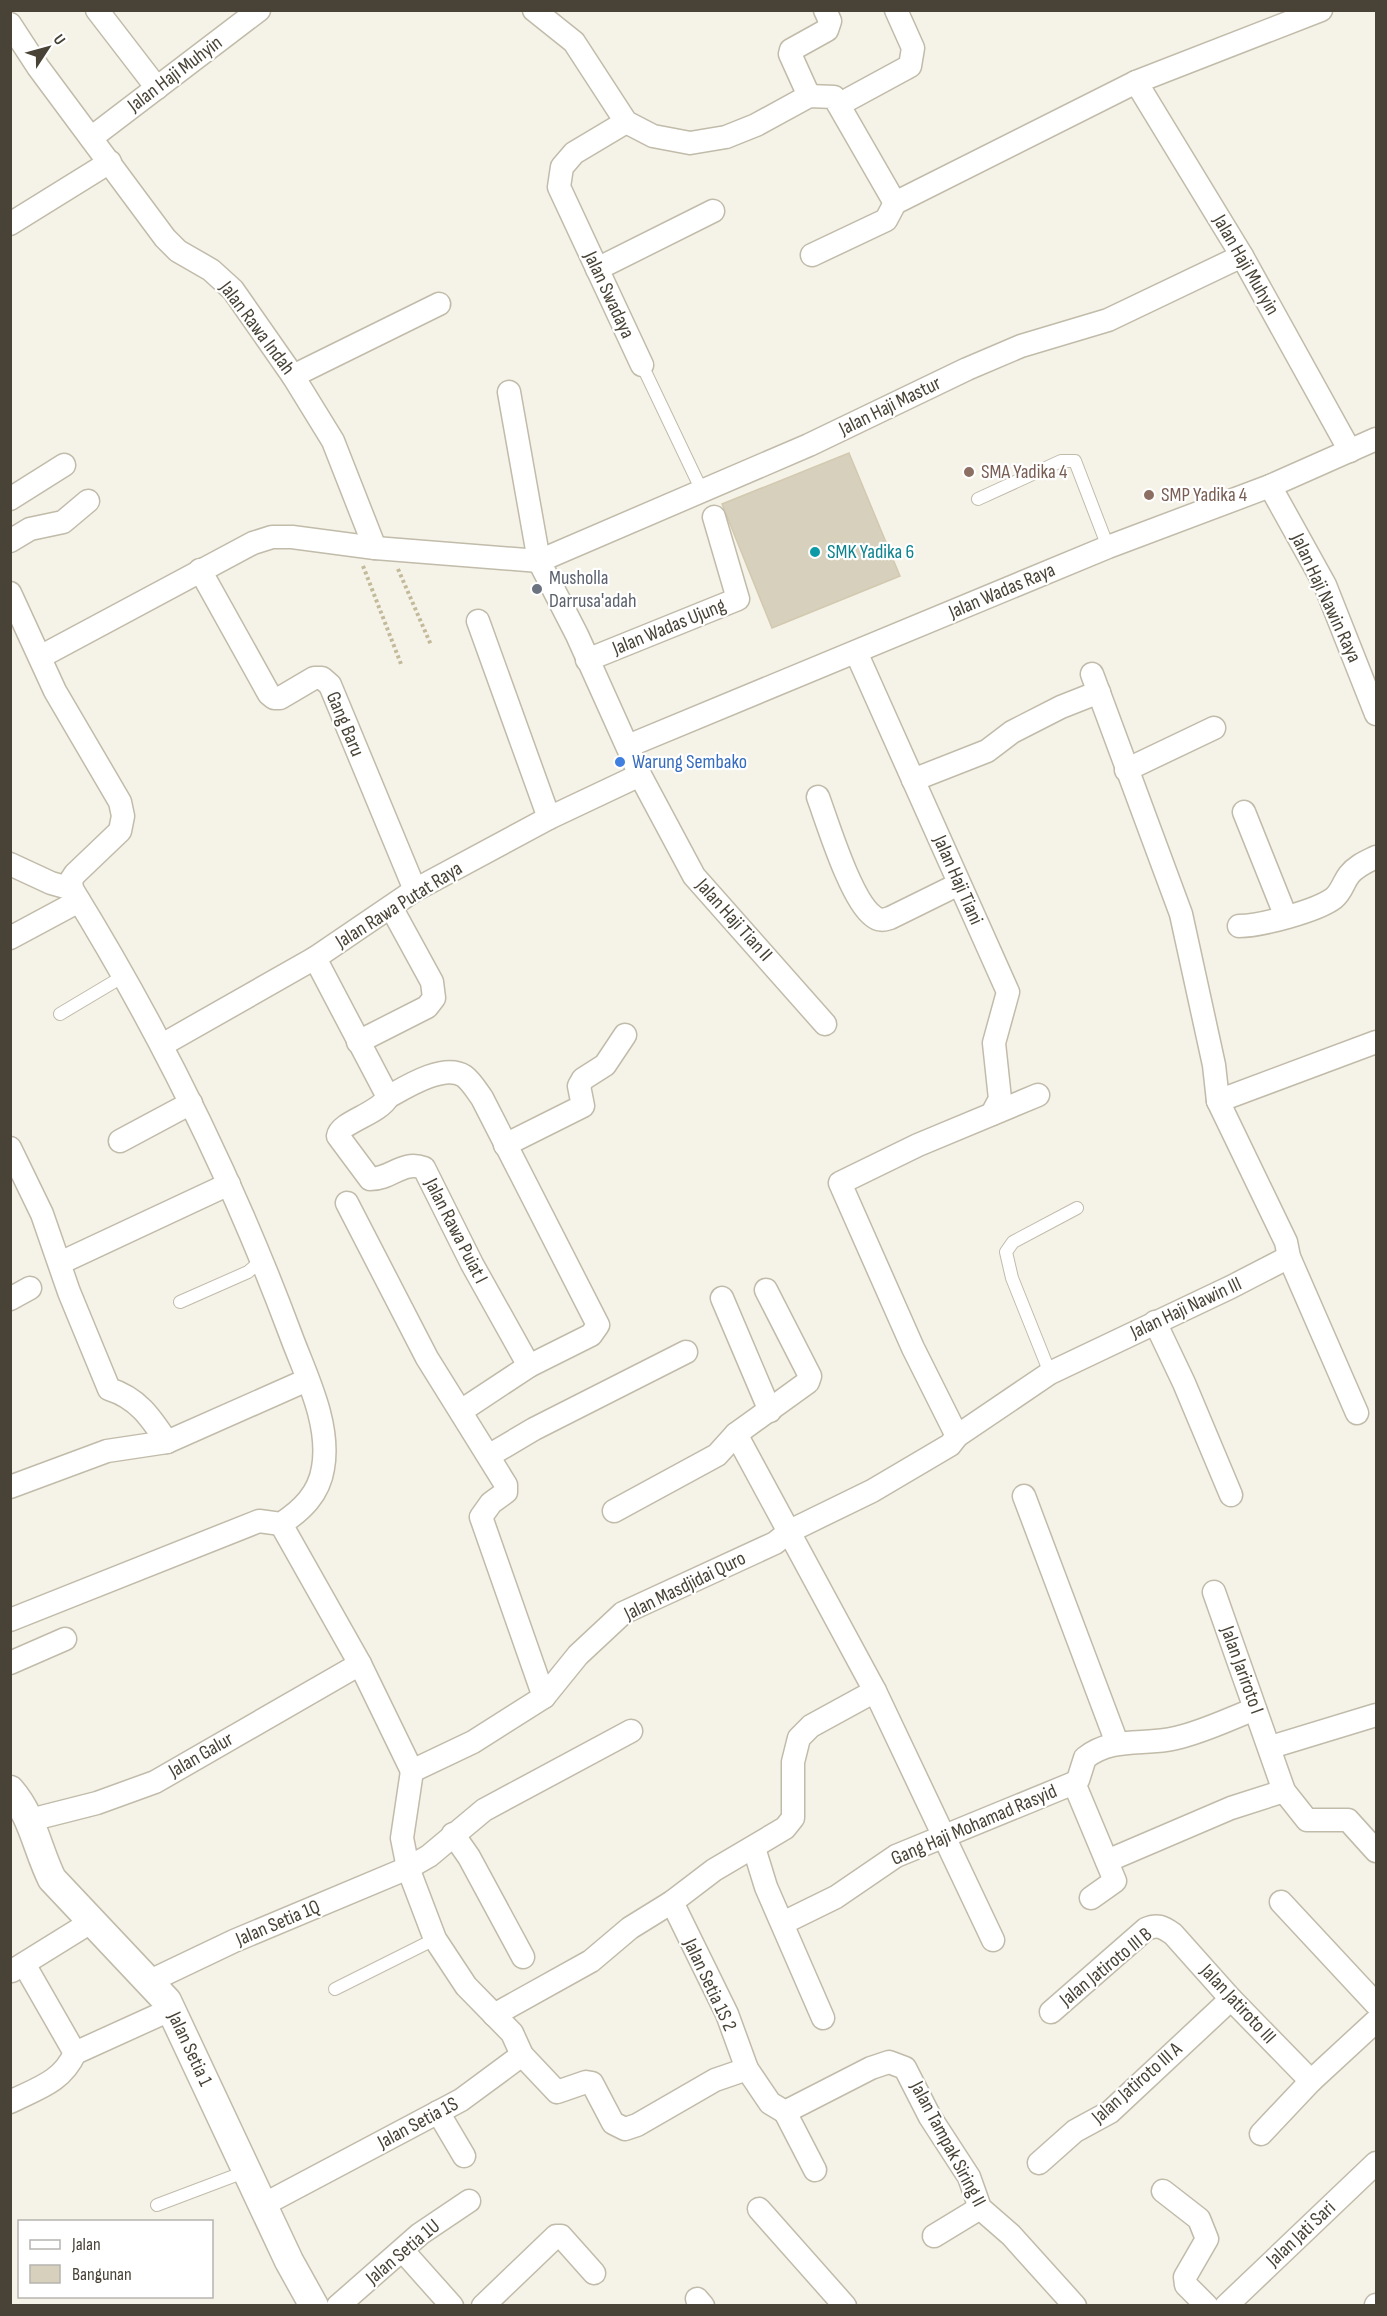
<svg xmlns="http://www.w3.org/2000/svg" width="1387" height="2316" viewBox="0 0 1387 2316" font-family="'Sofia Sans Condensed',sans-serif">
	<rect width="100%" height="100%" fill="#f5f2e8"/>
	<polygon fill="#d7d0bc" stroke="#d2c9af" stroke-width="1.5" points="849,453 900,576 772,628 722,504"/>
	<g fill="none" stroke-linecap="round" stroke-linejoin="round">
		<defs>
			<g id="service">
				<polyline points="642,365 703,493"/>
				<polyline points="978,499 1061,461 1075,461 1108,547"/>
				<polyline points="60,1014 122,977"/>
				<polyline points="180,1302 248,1272 262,1260"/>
				<polyline points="1050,1373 1012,1278 1006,1252 1013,1242 1077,1208"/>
				<polyline points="335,1989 435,1939"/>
				<polyline points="157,2205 247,2171"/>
			</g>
			<g id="minor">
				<polyline points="97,10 157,88"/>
				<polyline points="534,10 574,42 626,122 653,136 690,143 726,137 756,125 809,96 834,97 895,203"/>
				<polyline points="10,24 38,67 165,238 178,251 211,270 233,290 293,376 333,441 375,548"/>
				<polyline points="1136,82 1242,256 1350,451"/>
				<polyline points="809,96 790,54 791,50 827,30 830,21 825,10"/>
				<polyline points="840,104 910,66 913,48 896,10"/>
				<polyline points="626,122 574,153 562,167 559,187 642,365"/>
				<polyline points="91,138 259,10"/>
				<polyline points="10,224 110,162"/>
				<polyline points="812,255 886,220 895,203 1136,82 1321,10"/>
				<polyline points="597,269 713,211"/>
				<polyline points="293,376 439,304"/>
				<polyline points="509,392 539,561 577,635 640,775 694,876 825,1024"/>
				<polyline points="1270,486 1325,585 1376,714"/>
				<polyline points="10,499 64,465"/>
				<polyline points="10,541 30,529 63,522 88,501"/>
				<polyline points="200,570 269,694 274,698 280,698 314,678 322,678 330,685 415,890"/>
				<path d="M 10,593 L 55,691 L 120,802 L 123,816 L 120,831 L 75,874 L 71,880 L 72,889 C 159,1030 232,1178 290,1333 C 305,1374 331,1423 323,1468 C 319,1494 302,1510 281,1524 L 259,1521 L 10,1620"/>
				<polyline points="478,621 549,818"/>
				<polyline points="856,652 1008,992 994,1043 1000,1099 992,1114"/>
				<polyline points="40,657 253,543 272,537 292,537 375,548 539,561 809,445 967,369 1021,346 1108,320 1242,256"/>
				<polyline points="587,660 738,599 714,517"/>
				<polyline points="1092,674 1181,914 1214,1065 1218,1101 1286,1242 1289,1257 1357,1413"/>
				<polyline points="628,746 1108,547 1270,486 1376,439"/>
				<polyline points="1126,770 1214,728"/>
				<polyline points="913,780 987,751 1012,732 1061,707 1099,692"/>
				<path d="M 818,797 C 828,824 851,900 873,916 C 879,921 884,920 890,918 L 959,884"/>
				<polyline points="1244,812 1286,917"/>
				<polyline points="10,864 51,883 72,889"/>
				<path d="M 1239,926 C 1260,926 1317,911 1334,898 C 1342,891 1343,883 1349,875 C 1356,866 1366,862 1376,857"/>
				<polyline points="10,938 79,901"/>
				<path d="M 315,958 L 388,1097 C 406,1087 444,1063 464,1076 C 471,1081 477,1091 482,1098 L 598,1325 L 591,1335 L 529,1366"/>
				<polyline points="358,1042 427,1007 434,998 432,982 391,907"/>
				<polyline points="162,1045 315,958 415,890 549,818 640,775"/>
				<path d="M 388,1097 C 379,1114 340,1122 338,1136 L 370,1179 C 392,1179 402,1160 424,1168 L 472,1264 L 529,1366 L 461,1411"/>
				<polyline points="1218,1101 1376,1042"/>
				<polyline points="120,1141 191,1103"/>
				<polyline points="505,1145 583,1106 579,1086 583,1079 605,1065 625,1035"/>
				<path d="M 10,1148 L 42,1214 L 69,1292 L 109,1389 C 138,1398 151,1418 167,1442"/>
				<polyline points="347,1203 427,1358 506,1485 506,1492 491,1503 481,1517 544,1697"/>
				<polyline points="60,1263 229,1184"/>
				<polyline points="722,1298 770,1411"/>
				<polyline points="10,1299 30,1288"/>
				<polyline points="1155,1322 1184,1383 1231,1495"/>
				<polyline points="736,1434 875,1691 993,1940"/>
				<polyline points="957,1436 913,1348 840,1183 918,1145 1038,1095"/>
				<polyline points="490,1455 534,1429 686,1352"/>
				<polyline points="10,1487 107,1451 167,1442 307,1380"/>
				<polyline points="1024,1496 1117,1743"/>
				<polyline points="614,1511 717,1455 736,1434 808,1382 810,1376 766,1290"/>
				<polyline points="281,1524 360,1664 412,1771"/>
				<polyline points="1214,1592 1284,1791 1307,1820 1348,1820 1376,1851"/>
				<polyline points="10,1663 65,1639"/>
				<polyline points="1271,1747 1376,1715"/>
				<polyline points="412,1771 473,1742 544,1697 578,1655 623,1613 775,1543 790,1531 872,1491 950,1445 957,1436 1050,1373 1231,1287 1289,1257"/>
				<polyline points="412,1771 402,1838 408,1868 435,1939 466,1986 512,2033 522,2055 557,2092 586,2082 592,2083 613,2123 625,2129 637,2125 715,2080 747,2069"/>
				<polyline points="1074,1783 1115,1881 1091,1898"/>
				<polyline points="30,1820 97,1803 155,1782 360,1664"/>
				<polyline points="453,1834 469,1857 523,1957"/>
				<polyline points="754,1848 766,1887 823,2018"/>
				<polyline points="1107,1861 1231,1808 1284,1791"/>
				<polyline points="672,1902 727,2014 747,2069 770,2103 785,2112 871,2068 889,2062 905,2068 930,2117 969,2177 980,2208 1011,2235 1075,2306"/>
				<polyline points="1281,1902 1376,2004"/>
				<path d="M 783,1923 L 836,1897 L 896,1856 L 1074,1783 L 1078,1780 L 1085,1758 C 1113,1736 1144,1746 1176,1738 C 1203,1732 1229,1719 1255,1709"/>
				<polyline points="24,1964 75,2053"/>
				<polyline points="12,1971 91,1922"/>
				<polyline points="148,1982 234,1941 408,1868 429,1856 484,1810 631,1731"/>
				<path d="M 1051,2012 L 1146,1929 C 1158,1924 1163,1927 1173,1934 L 1231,1999 L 1311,2081"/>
				<polyline points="494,2015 591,1961 630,1928 672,1902 714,1870 785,1828 793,1818 793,1762 799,1738 811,1726 875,1691"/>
				<path d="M 10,2102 C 38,2088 62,2082 75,2053 L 172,2009"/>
				<polyline points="438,2112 464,2156"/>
				<polyline points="785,2112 815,2170"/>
				<polyline points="1261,2134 1311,2081 1376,2021"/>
				<polyline points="1039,2163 1075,2131 1110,2112 1231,1999"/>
				<polyline points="1163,2191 1199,2219 1207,2239 1185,2277 1186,2285 1207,2306"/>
				<polyline points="263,2205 461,2100 522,2055"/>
				<polyline points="759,2209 845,2306"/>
				<polyline points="934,2236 980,2208"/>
				<polyline points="403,2251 452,2306"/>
				<polyline points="697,2299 703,2306"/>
				<polyline points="338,2306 420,2234 469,2201"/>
				<polyline points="483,2306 556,2236 561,2236 594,2273"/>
				<polyline points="1226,2306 1376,2163"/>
				<polyline points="1376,2306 1376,2305"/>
			</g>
			<path id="tertiary" d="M 10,1790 C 33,1816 37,1849 52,1879 L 167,2001 L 289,2261 L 314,2306"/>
		</defs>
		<use href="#service" stroke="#c1bba9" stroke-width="14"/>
		<use href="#minor" stroke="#c1bba9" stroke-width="25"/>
		<use href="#tertiary" stroke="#c1bba9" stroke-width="31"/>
		<g stroke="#c3ba9a" stroke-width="4" stroke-dasharray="3 3" stroke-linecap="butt">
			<polyline points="363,566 401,664"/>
			<polyline points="398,569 431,645"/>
		</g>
		<use href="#service" stroke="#fff" stroke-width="12"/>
		<use href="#minor" stroke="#fff" stroke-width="22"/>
		<use href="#tertiary" stroke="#fff" stroke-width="28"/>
	</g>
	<g fill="#8d6e63" stroke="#fff" stroke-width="2">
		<circle cx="969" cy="472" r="6"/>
		<circle cx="1149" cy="495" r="6"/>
	</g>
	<circle fill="#0f9aa8" stroke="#fff" stroke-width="2" cx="815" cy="552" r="6"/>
	<circle fill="#6b7280" stroke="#fff" stroke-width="2" cx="537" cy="589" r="6"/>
	<circle fill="#3f7fe0" stroke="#fff" stroke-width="2" cx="620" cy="762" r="6"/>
	<g text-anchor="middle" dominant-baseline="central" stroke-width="4.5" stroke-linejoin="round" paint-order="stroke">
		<g font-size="20" fill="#484336" stroke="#fff">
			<text transform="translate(175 74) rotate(-37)">Jalan Haji Muhyin</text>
			<text transform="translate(1246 265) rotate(60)">Jalan Haji Muhyin</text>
			<text transform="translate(609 295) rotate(65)">Jalan Swadaya</text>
			<text transform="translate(257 328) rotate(53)">Jalan Rawa Indah</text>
			<text transform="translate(890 406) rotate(-26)">Jalan Haji Mastur</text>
			<text transform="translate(1002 591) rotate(-23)">Jalan Wadas Raya</text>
			<text transform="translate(1326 598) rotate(65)">Jalan Haji Nawin Raya</text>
			<text transform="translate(669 627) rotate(-22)">Jalan Wadas Ujung</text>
			<text transform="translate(345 724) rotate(67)">Gang Baru</text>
			<text transform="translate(958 880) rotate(66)">Jalan Haji Tiani</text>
			<text transform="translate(399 905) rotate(-32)">Jalan Rawa Putat Raya</text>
			<text transform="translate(734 920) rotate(48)">Jalan Haji Tian II</text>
			<text transform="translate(456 1231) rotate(63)">Jalan Rawa Puiat I</text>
			<text transform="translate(1186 1308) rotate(-25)">Jalan Haji Nawin III</text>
			<text transform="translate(685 1586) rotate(-26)">Jalan Masdjidai Quro</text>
			<text transform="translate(1242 1670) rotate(70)">Jalan Jariroto I</text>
			<text transform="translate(201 1755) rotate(-30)">Jalan Galur</text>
			<text transform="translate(974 1825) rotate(-23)">Gang Haji Mohamad Rasyid</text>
			<text transform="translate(278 1923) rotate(-23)">Jalan Setia 1Q</text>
			<text transform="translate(1106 1967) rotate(-39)">Jalan Jatiroto III B</text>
			<text transform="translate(710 1985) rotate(65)">Jalan Setia 1S 2</text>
			<text transform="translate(1238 2004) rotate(47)">Jalan Jatiroto III</text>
			<text transform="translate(190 2049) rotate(65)">Jalan Setia 1</text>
			<text transform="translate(1137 2083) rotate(-41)">Jalan Jatiroto III A</text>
			<text transform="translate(418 2123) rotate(-28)">Jalan Setia 1S</text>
			<text transform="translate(948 2144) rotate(62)">Jalan Tampak Siring II</text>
			<text transform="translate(1301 2234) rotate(-43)">Jalan Jati Sari</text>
			<text transform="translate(403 2252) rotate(-40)">Jalan Setia 1U</text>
		</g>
		<g font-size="20" fill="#785e54" stroke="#fff" text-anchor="start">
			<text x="981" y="472">SMA Yadika 4</text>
			<text x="1161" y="495">SMP Yadika 4</text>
		</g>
		<g font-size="20" fill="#0d838f" stroke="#fff" text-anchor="start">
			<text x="827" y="552">SMK Yadika 6</text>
		</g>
		<g font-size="20" fill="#5b616d" stroke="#fff" text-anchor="start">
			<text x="549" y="578">Musholla<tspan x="549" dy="23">Darrusa'adah</tspan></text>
		</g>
		<g font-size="20" fill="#366cbe" stroke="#fff" text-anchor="start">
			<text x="632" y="762">Warung Sembako</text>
		</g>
	</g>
	<rect width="1387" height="2316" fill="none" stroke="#484336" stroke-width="24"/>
	<rect x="18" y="2220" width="195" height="78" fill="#ffffff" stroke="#b6b4af" stroke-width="1.5"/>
	<rect x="30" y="2240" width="30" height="9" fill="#ffffff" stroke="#b6b4af" stroke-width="1.5"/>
	<text x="72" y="2250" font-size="18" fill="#484336">Jalan</text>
	<rect x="30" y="2265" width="30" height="18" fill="#d7d0bc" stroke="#b6b4af" stroke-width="1.5"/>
	<text x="72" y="2280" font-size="18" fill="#484336">Bangunan</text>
	<g transform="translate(48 48) rotate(54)" stroke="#ffffff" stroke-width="4.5" paint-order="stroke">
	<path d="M0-4.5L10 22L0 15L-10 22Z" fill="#484336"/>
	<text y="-9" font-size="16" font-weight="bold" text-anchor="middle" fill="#484336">U</text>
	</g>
</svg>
